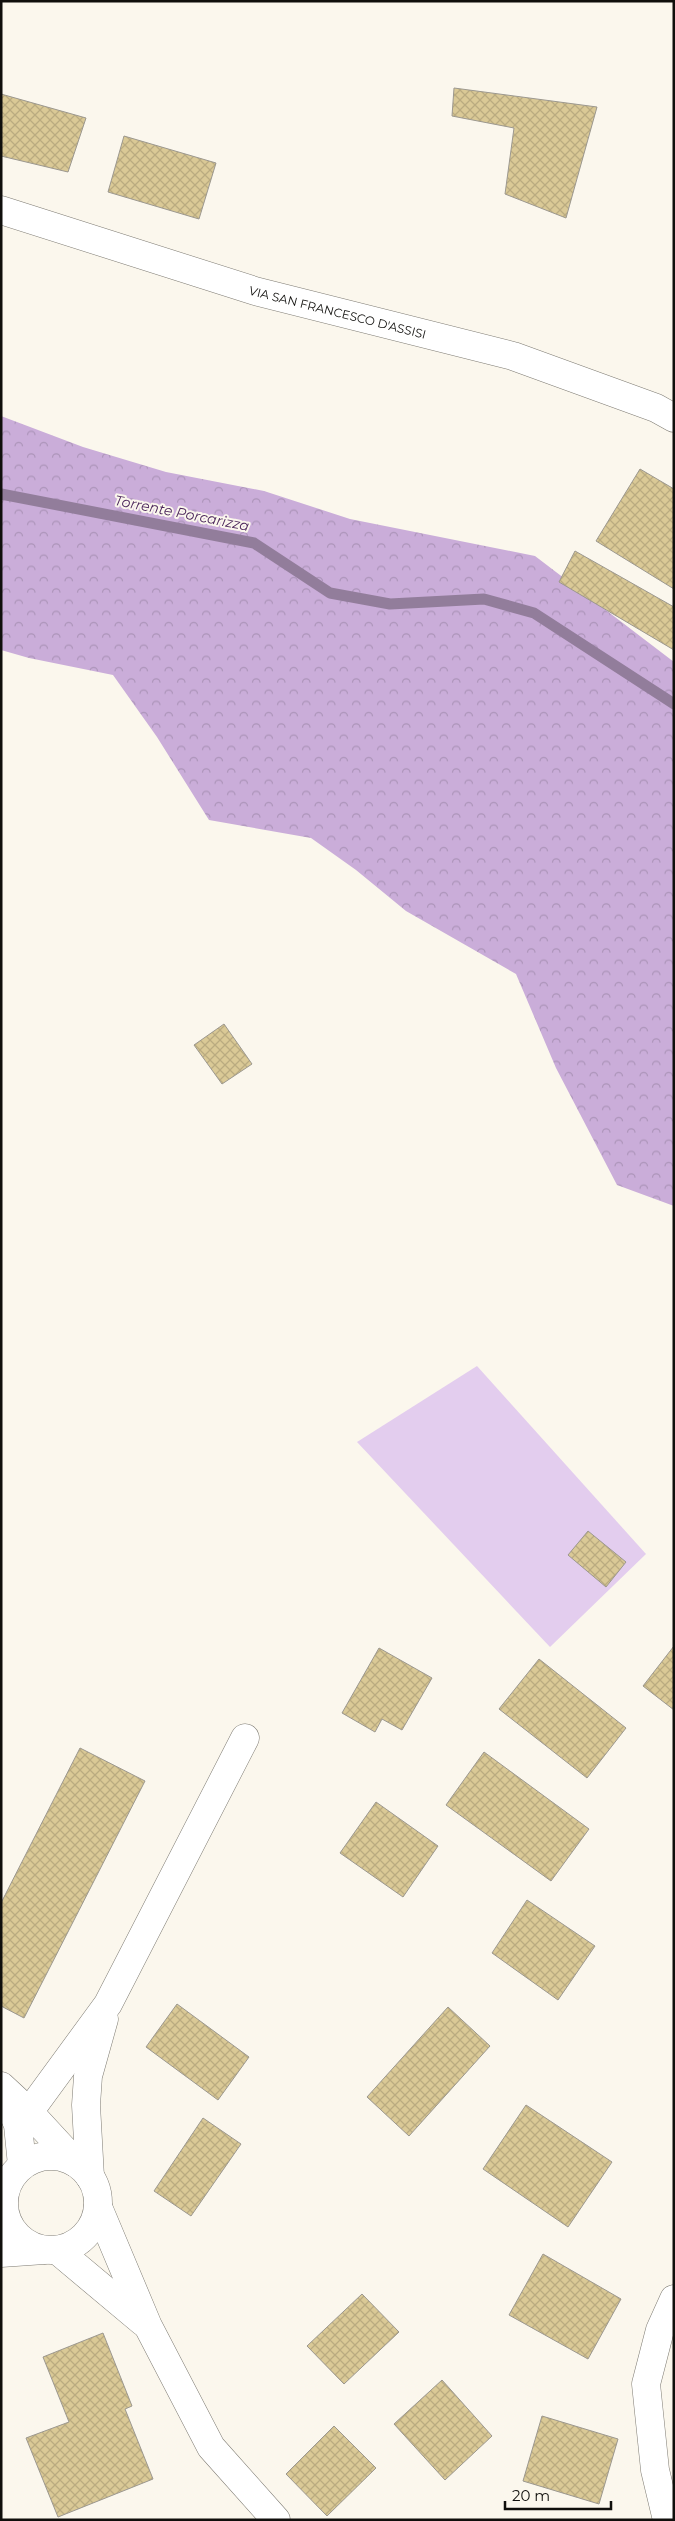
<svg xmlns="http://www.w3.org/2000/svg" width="675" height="2521" viewBox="0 0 675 2521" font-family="Montserrat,sans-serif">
	<defs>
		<pattern id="forest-crowns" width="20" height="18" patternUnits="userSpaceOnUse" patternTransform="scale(1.25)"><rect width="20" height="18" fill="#caadd9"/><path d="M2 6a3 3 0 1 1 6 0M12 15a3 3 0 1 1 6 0" fill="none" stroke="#ac94b9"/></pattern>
		<pattern id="building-cross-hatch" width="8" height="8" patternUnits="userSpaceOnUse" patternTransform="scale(1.25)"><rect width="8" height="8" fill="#dac996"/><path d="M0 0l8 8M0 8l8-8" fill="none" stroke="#baab80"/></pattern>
	</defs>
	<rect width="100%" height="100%" fill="#fbf7ed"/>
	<polygon fill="url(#forest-crowns)" points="1,416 83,447 166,472 264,491 350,519 535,556 674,662 674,1206 617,1185 556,1068 516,974 406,911 356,870 311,838 209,820 157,737 113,675 29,658 1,650"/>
	<polygon fill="#e3cdee" points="477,1366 646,1554 550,1647 357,1442"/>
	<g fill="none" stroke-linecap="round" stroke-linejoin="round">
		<polyline stroke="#927d9b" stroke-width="11" points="1,494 254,543 330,593 390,604 484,599 534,613 674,704"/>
	</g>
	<g fill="url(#building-cross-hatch)" stroke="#9c988f">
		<polygon points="454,88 597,107 566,218 505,194 514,128 452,116"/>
		<polygon points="1,94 86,118 68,172 1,156"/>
		<polygon points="124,136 216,163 199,219 108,192"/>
		<polygon points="640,469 674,489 674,589 596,541"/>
		<polygon points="575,551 674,607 674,650 559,582"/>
		<polygon points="224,1024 252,1064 222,1084 194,1045"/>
		<polygon points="588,1531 626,1562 606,1587 568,1555"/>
		<polygon points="674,1646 674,1710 643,1686"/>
		<polygon points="379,1648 432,1678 402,1730 382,1719 375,1732 342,1713"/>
		<polygon points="539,1659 626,1728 587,1778 499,1709"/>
		<polygon points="80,1748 145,1781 24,2018 1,2006 1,1903"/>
		<polygon points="484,1752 589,1829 551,1881 446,1805"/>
		<polygon points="376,1802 438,1846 403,1897 340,1853"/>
		<polygon points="527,1900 595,1946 558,2000 492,1953"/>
		<polygon points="177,2004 249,2057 218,2100 146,2047"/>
		<polygon points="448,2007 490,2046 409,2136 367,2097"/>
		<polygon points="526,2105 612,2162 568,2227 483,2169"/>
		<polygon points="203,2118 241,2144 191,2216 154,2191"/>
		<polygon points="543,2254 621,2299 588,2359 509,2315"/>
		<polygon points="362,2294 399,2332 344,2384 307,2346"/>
		<polygon points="103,2333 132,2406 125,2409 153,2479 58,2517 26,2438 69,2422 43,2357"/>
		<polygon points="442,2380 492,2436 445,2480 394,2424"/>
		<polygon points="542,2416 618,2439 599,2504 523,2481"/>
		<polygon points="334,2426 376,2468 327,2516 286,2474"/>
	</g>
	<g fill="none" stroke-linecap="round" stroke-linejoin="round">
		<defs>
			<g id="minor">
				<polyline points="1,2086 29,2112 76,2163"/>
				<polyline points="5,2094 18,2125 22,2165"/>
				<polyline points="29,2112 108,2004 245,1738"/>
				<circle cx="51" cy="2203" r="47"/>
				<polyline points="90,2177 86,2105 88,2076 104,2019"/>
				<polyline points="98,2207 148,2326 211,2447 276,2520"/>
				<polyline points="57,2250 143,2322"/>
				<polyline points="1,2253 44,2250"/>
				<polyline points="667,2520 655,2470 646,2384 660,2330 674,2299"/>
			</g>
			<g id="tertiary">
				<path id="s1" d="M 1,210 L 255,291 L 513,356 L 656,408 L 674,418"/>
			</g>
		</defs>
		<use href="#minor" stroke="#7e7b73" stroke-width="29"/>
		<use href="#tertiary" stroke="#7e7b73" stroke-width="29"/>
		<use href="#minor" stroke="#fff" stroke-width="28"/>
		<use href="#tertiary" stroke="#fff" stroke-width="28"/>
	</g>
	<g text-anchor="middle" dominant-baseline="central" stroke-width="4" stroke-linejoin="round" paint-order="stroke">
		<g font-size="12" fill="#100f0c" stroke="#fbf7ed">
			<text stroke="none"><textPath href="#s1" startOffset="352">VIA SAN FRANCESCO D'ASSISI</textPath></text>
		</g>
		<g font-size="14" font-style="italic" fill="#4b255b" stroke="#fbf7ed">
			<text transform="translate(182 513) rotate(11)">Torrente Porcarizza</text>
		</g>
	</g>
	<rect width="675" height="2521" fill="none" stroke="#100f0c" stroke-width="5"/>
	<path d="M505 2501v8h106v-8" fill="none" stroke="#100f0c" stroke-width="2.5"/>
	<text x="512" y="2501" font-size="15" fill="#100f0c" stroke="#fbf7ed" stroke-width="4" paint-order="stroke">20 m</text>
</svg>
